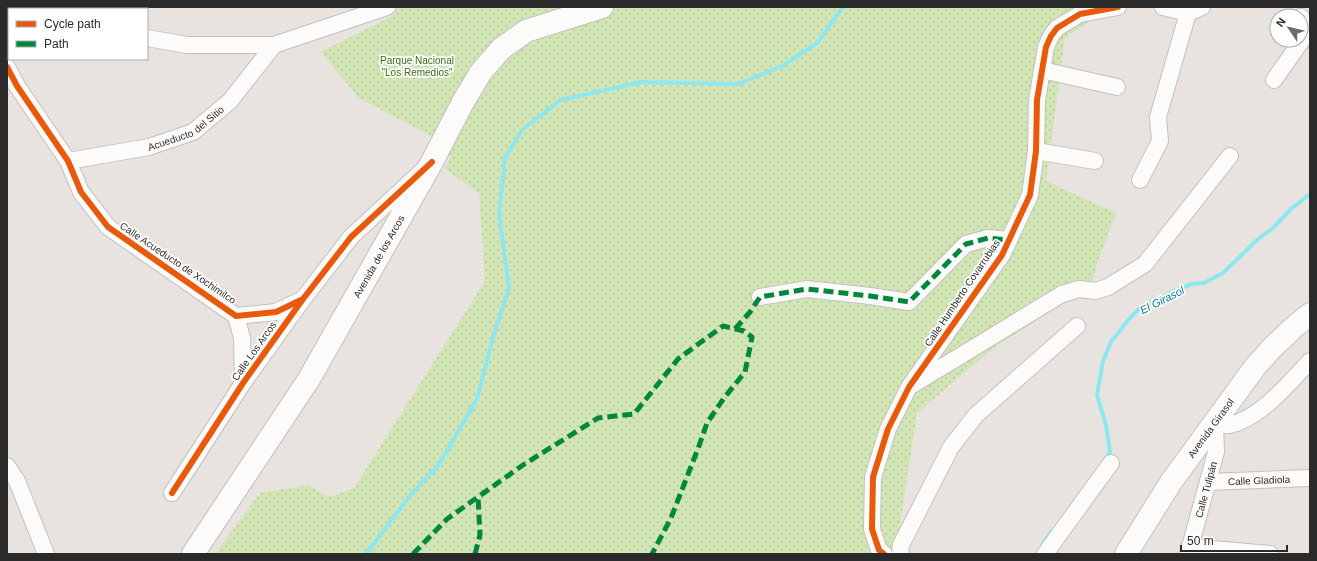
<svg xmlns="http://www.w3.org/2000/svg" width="1317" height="561" viewBox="0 0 1317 561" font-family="Helvetica,sans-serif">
	<defs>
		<pattern id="green-dots" width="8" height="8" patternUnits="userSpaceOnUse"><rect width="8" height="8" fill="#d2e6b5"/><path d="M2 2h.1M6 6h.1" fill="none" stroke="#b4c59c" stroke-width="1.8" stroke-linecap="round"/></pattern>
	</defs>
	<rect width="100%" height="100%" fill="#e9e3df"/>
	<polygon fill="url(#green-dots)" points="398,7 1111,7 1065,38 1046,181 1116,213 1099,258 1091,285 992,349 917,413 896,550 900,554 215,554 260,493 308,485 329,497 354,488 485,281 479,193 445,169 451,157 437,139 359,98 321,52 392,16"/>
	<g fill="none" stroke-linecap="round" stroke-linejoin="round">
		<g stroke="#8de7f0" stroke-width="4">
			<polyline points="1104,461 1110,452 1106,425 1097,395 1103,361 1111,342 1129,319 1140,308 1181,288 1192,284 1204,283 1223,273 1258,239 1273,228 1291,209 1310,194"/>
			<polyline points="1042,547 1044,542 1052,531"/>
			<polyline points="366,554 411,494 438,466 477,399 494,334 509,288 499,214 505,158 522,130 560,100 642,82 738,84 782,66 817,43 843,7"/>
		</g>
		<defs>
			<g id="street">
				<polyline points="49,7 53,9"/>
				<polyline points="1163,7 1188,13 1202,7"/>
				<polyline points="1301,17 1307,33 1310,36"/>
				<polyline points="147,38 187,45 274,45 387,7"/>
				<polyline points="7,67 17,86 68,161 81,192 108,227 236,316 276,312 301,300"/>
				<polyline points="1042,70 1117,87"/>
				<polyline points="1274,80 1307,33"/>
				<polyline points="1036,151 1095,161"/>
				<path id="s1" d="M 68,161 L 149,147 L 193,132 L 230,101 L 274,45"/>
				<polyline points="1140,180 1160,141 1158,117 1188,13"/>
				<polyline points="760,297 807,289 870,296 909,302 966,244 988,238 1009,240"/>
				<polyline points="236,316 242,338 243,383"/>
				<polyline points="914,384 1062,294 1079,289 1095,291 1108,287 1145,264 1230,156"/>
				<polyline points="7,466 17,481 46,554"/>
				<path id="s2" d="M 1208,482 L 1310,478"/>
				<polyline points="172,493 243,383 303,299 351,237 422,171"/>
				<polyline points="1189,547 1270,554"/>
				<polyline points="884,554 879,550 872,529 873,477 888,429 909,387 1002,255 1030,195 1036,151 1037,100 1046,47 1051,36 1057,28 1080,14 1118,7"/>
				<polyline points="900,554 901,545 951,447 976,415 1077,326"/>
				<polyline points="1045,554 1111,463"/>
				<path id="s3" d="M 1188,554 L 1216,452 L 1215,423 C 1219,424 1226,426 1230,425 C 1261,418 1289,383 1310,361"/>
			</g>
			<g id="secondary">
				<path id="s4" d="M 193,554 L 309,379 L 432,162 L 463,102 L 481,72 L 501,49 L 526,31 L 602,7"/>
				<path id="s5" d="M 1126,554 L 1171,482 L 1255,367 L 1272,348 L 1293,328 L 1310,314"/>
			</g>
		</defs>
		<use href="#street" stroke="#c2c1c1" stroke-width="18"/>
		<use href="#secondary" stroke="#c2c1c1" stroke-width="24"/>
		<use href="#street" stroke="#fcfbfa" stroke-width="16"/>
		<use href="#secondary" stroke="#fcfbfa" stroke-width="22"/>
		<g stroke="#00873e" stroke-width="5" stroke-dasharray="10 5" stroke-linecap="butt">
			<polyline points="735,329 750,312 760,297 807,289 870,296 909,302 966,244 988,238 1009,240"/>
			<polyline points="413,554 447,519 523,465 598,418 634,414 678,359 723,326 744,331 752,337 745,372 724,398 707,423 699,446 671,518 652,554"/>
			<polyline points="475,554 480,535 478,497"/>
		</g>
		<defs>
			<g id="cycleway">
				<polyline points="7,67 17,86 68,161 81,192 108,227 236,316 276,312 301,300"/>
				<polyline points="172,493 243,383 303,299 351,237 432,162"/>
				<polyline points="884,554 879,550 872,529 873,477 888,429 909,387 1002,255 1030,195 1036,151 1037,100 1046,47 1051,36 1057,28 1080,14 1118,7"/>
			</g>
		</defs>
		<use href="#cycleway" stroke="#fff" stroke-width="8"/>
		<use href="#cycleway" stroke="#e8590c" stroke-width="6"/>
	</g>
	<g text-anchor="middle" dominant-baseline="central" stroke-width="3.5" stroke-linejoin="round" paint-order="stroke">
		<g font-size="10" fill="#366d15" stroke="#fff">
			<text x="417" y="60">Parque Nacional<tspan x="417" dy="12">"Los Remedios"</tspan></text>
		</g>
		<g font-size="10" fill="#2a2a2a" stroke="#fff">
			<text stroke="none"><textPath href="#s1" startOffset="124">Acueducto del Sitio</textPath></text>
			<text stroke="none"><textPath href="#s4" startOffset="351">Avenida de los Arcos</textPath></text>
			<text transform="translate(178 263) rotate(34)">Calle Acueducto de Xochimilco</text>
			<text transform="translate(962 293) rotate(-56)">Calle Humberto Covarrubias</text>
			<text transform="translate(254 351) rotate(-55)">Calle Los Arcos</text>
			<text stroke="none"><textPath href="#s5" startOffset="152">Avenida Girasol</textPath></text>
			<text stroke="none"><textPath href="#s2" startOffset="51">Calle Gladiola</textPath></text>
			<text stroke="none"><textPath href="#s3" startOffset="67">Calle Tulipán</textPath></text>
		</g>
		<g font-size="11" font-style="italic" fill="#047d96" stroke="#fff">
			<text transform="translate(1162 300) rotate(-27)">El Girasol</text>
		</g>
	</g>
	<rect width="1317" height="561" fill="none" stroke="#2a2a2a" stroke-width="16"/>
	<rect x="8" y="8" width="140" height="52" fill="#ffffff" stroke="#aaaaaa"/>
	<rect x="16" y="21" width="20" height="6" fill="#e8590c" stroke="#aaaaaa"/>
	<text x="44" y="28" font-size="12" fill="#2a2a2a">Cycle path</text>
	<rect x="16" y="41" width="20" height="6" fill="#00873e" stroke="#aaaaaa"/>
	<text x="44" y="48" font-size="12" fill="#2a2a2a">Path</text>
	<g transform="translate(1289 28) rotate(305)"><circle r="19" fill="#ffffff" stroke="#aaaaaa"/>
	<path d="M0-3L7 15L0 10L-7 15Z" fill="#6d6b69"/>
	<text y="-6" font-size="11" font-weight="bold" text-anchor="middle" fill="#2a2a2a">N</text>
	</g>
	<path d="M1181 545v6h106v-6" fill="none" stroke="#2a2a2a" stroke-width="2"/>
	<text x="1187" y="545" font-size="12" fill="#2a2a2a" stroke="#ffffff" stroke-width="3" paint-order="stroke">50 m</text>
</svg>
